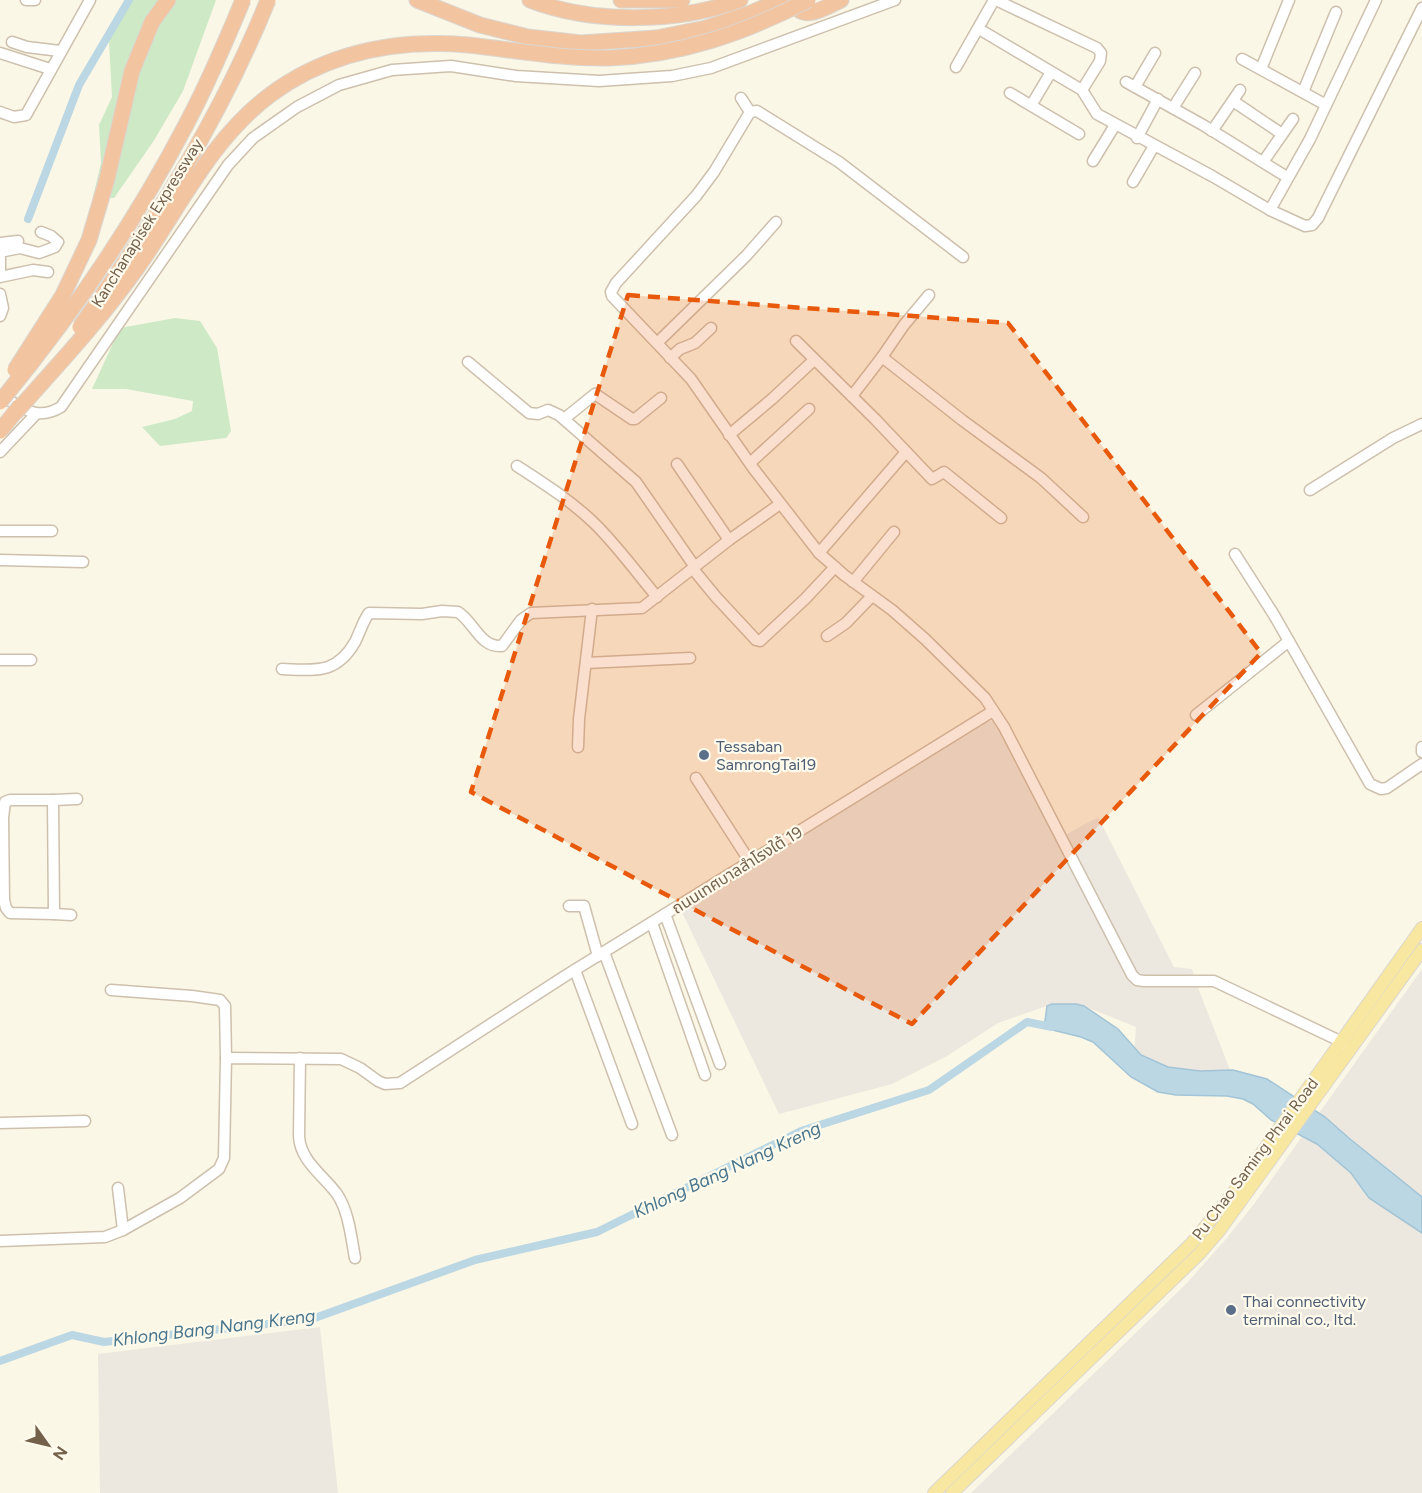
<svg xmlns="http://www.w3.org/2000/svg" width="1422" height="1493" viewBox="0 0 1422 1493" font-family="Figtree,'Noto Sans Thai',sans-serif">
	<rect width="100%" height="100%" fill="#fbf7e6"/>
	<g fill="#ece8e0">
		<polygon points="992,721 999,724 1065,835 1098,817 1174,967 1192,969 1197,985 1232,1075 1162,1070 1134,1054 1136,1027 1079,1004 1052,1004 998,1023 947,1056 892,1084 779,1114 680,908 980,723"/>
		<polygon points="1422,969 1422,1493 971,1493 1187,1283 1226,1239 1254,1204"/>
		<polygon points="320,1327 338,1493 100,1493 98,1354"/>
	</g>
	<g fill="#cde9c5">
		<polygon points="131,0 216,0 183,91 153,142 114,198 93,197 101,163 99,125 112,97 109,41"/>
		<polygon points="175,318 200,321 217,348 231,431 226,438 160,446 142,427 175,419 192,411 193,401 126,389 92,389 120,328"/>
	</g>
	<polygon fill="#bbd7e4" stroke="#a2c4d6" stroke-width="1.5" points="1052,1004 1076,1004 1084,1006 1118,1029 1141,1055 1168,1067 1200,1071 1233,1070 1267,1079 1325,1117 1350,1139 1422,1197 1422,1233 1369,1198 1351,1173 1317,1144 1271,1120 1253,1104 1243,1099 1227,1096 1176,1095 1158,1092 1131,1077 1093,1042 1081,1037 1044,1028 1047,1006"/>
	<g fill="none" stroke-linecap="round" stroke-linejoin="round">
		<g stroke="#bbd7e4" stroke-width="8">
			<polyline points="28,219 79,85 129,0"/>
			<polyline points="0,1361 72,1335 104,1342 312,1319 475,1260 597,1232 801,1131 929,1090 1027,1022 1052,1027"/>
		</g>
		<defs>
			<g id="minor">
				<polyline points="26,0 35,0"/>
				<polyline points="996,0 1097,48 1101,53 1100,61 1082,90"/>
				<polyline points="979,29 1082,90 1097,114 1212,176 1270,210 1305,226 1312,225 1318,218 1422,8"/>
				<polyline points="12,42 27,47 60,51"/>
				<polyline points="0,53 50,69"/>
				<polyline points="1242,59 1326,105"/>
				<polyline points="956,67 994,0"/>
				<polyline points="1261,69 1289,0"/>
				<polyline points="1126,82 1203,125 1282,174"/>
				<polyline points="1135,87 1155,53"/>
				<polyline points="1303,92 1336,12"/>
				<polyline points="1010,93 1079,134"/>
				<polyline points="741,98 750,112"/>
				<polyline points="1233,101 1282,134"/>
				<polyline points="1032,104 1051,72"/>
				<polyline points="1173,108 1195,73"/>
				<polyline points="0,112 14,117 26,115 90,0"/>
				<polyline points="1212,131 1240,90"/>
				<polyline points="1137,138 1158,99"/>
				<polyline points="1093,161 1115,125"/>
				<polyline points="1263,162 1293,119"/>
				<polyline points="1133,182 1154,146"/>
				<polyline points="1270,210 1310,139 1376,0"/>
				<polyline points="0,243 18,241"/>
				<polyline points="0,252 20,248 39,253 55,247 58,242 51,236 41,232"/>
				<polyline points="963,257 839,162 757,111 750,112 714,172 696,196 616,283 611,292 612,296 691,379 753,468 819,553 844,575 892,610 925,639 985,698 1004,727 1132,975 1137,980 1144,981 1214,981 1342,1042 1346,1047"/>
				<polyline points="0,258 0,270"/>
				<polyline points="0,277 33,270 48,272"/>
				<polyline points="0,294 3,308 0,316"/>
				<polyline points="796,341 875,419 932,479 944,472 1001,518"/>
				<polyline points="657,343 746,256 776,222"/>
				<polyline points="882,357 904,325 929,295"/>
				<polyline points="670,358 680,349 695,343 711,328"/>
				<polyline points="468,362 529,413 538,414 548,410 559,415 636,482 695,567"/>
				<path d="M 0,395 C 22,407 36,422 61,407 L 228,165 L 253,138 L 297,107 L 339,85 L 392,70 L 451,66 L 516,76 L 599,81 L 672,76 L 711,68 L 895,0"/>
				<polyline points="852,396 882,357 962,420 1041,478 1083,517"/>
				<polyline points="564,419 595,394 632,419 635,419 661,398"/>
				<polyline points="729,435 772,399 814,360"/>
				<polyline points="0,452 36,414"/>
				<polyline points="750,463 809,409"/>
				<polyline points="677,464 729,540"/>
				<path d="M 517,466 C 543,483 570,500 593,522 C 616,544 636,572 657,597"/>
				<polyline points="1310,490 1393,438 1422,424"/>
				<polyline points="0,531 52,531"/>
				<polyline points="819,553 906,452"/>
				<polyline points="1235,554 1274,615 1370,784 1381,789 1387,788 1422,764"/>
				<polyline points="0,560 83,562"/>
				<polyline points="693,569 716,597 756,640 760,641 805,599 835,567"/>
				<polyline points="853,582 894,532"/>
				<polyline points="827,636 846,623 872,596"/>
				<polyline points="0,660 31,660"/>
				<polyline points="586,663 690,658"/>
				<path d="M 282,669 C 315,670 336,675 355,642 C 360,632 363,621 369,613 L 422,614 L 442,611 L 458,612 C 474,622 480,648 502,646 L 521,620 L 531,613 L 642,608 L 729,540 L 780,504"/>
				<polyline points="1196,715 1289,641"/>
				<polyline points="578,747 579,719 592,609"/>
				<polyline points="1422,747 1422,752"/>
				<polyline points="696,778 750,862"/>
				<polygon points="53,800 54,914 10,913 6,908 4,900 3,818 5,802 10,800"/>
				<polyline points="53,800 77,799"/>
				<polyline points="569,906 584,906 598,956"/>
				<polyline points="54,914 71,915"/>
				<polyline points="665,914 720,1064"/>
				<polyline points="652,923 705,1075"/>
				<polyline points="604,952 672,1135"/>
				<polyline points="575,970 632,1124"/>
				<polyline points="111,990 192,996 220,1000 225,1006 226,1058"/>
				<path d="M 300,1058 L 299,1136 C 300,1161 324,1176 337,1194 C 349,1212 351,1237 355,1258"/>
				<polyline points="0,1123 85,1121"/>
				<polyline points="118,1188 123,1230"/>
				<polyline points="0,1241 105,1237 123,1230 180,1198 219,1169 224,1158 226,1058 341,1059 360,1068 378,1081 385,1084 400,1083 565,976 993,711"/>
			</g>
			<g id="major">
				<polyline points="934,1493 1191,1244 1234,1192 1422,928"/>
				<polyline points="952,1493 1199,1254 1219,1231 1422,950"/>
			</g>
			<g id="highway">
				<polyline points="417,0 480,25 528,37 581,43 656,38 706,28 751,13 781,0"/>
				<path d="M 530,0 C 592,24 678,23 740,0"/>
				<polyline points="621,0 682,0"/>
				<path d="M 792,0 C 802,24 824,8 841,0"/>
				<polyline points="152,22 168,0"/>
			</g>
		</defs>
		<use href="#minor" stroke="#cdc0ad" stroke-width="13"/>
		<use href="#major" stroke="#dbd6d0" stroke-width="14"/>
		<use href="#highway" stroke="#dbd6d0" stroke-width="17"/>
		<use href="#minor" stroke="#fff" stroke-width="10"/>
		<use href="#major" stroke="#f7e7a1" stroke-width="12"/>
		<use href="#highway" stroke="#f3c4a0" stroke-width="15"/>
		<defs>
			<g id="highway-bridge">
				<path d="M 80,327 C 153,225 221,117 268,0"/>
				<polyline points="15,370 63,295 89,240 107,179 132,71 152,22"/>
				<path d="M 0,402 C 72,315 136,221 188,121 C 209,81 226,41 243,0"/>
				<path d="M 15,413 C 57,366 100,320 137,268 C 179,209 210,140 270,95 C 328,52 397,39 468,45 C 515,50 561,59 609,58 C 681,55 745,33 808,0"/>
				<polyline points="0,431 20,406"/>
			</g>
		</defs>
		<use href="#highway-bridge" stroke="#dbd6d0" stroke-width="17" stroke-linecap="butt"/>
		<use href="#highway-bridge" stroke="#f3c4a0" stroke-width="15"/>
	</g>
	<path fill="#e8590c" fill-opacity="0.2" stroke="#e8590c" stroke-width="4.5" stroke-dasharray="12 8" stroke-linejoin="round" d="M 628,295 L 1008,323 L 1261,653 L 912,1024 L 471,792 Z"/>
	<g fill="#5c6f8a" stroke="#fefaec" stroke-width="2">
		<circle cx="704" cy="755" r="6"/>
		<circle cx="1231" cy="1310" r="6"/>
	</g>
	<g text-anchor="middle" dominant-baseline="central" stroke-width="4.5" stroke-linejoin="round" paint-order="stroke">
		<g font-size="16" fill="#74614c" stroke="#fefaec">
			<text transform="translate(147 223) rotate(-58)">Kanchanapisek Expressway</text>
			<text transform="translate(737 870) rotate(-32)">ถนนเทศบาลสำโรงใต้ 19</text>
			<text transform="translate(1255 1159) rotate(-53)">Pu Chao Saming Phrai Road</text>
		</g>
		<g font-size="16" fill="#4e5e75" stroke="#fefaec" text-anchor="start">
			<text x="716" y="746">Tessaban<tspan x="716" dy="18">SamrongTai19</tspan></text>
			<text x="1243" y="1301">Thai connectivity<tspan x="1243" dy="18">terminal co., ltd.</tspan></text>
		</g>
		<g font-size="18" font-style="italic" fill="#4a768d" stroke="#fefaec">
			<text transform="translate(727 1170) rotate(-25)">Khlong Bang Nang Kreng</text>
			<text transform="translate(214 1328) rotate(-7)">Khlong Bang Nang Kreng</text>
		</g>
	</g>
	<g transform="translate(48 1445) rotate(124)" stroke="#fefaec" stroke-width="4.5" paint-order="stroke">
	<path d="M0-4.5L10 22L0 15L-10 22Z" fill="#74614c"/>
	<text y="-9" font-size="16" font-weight="bold" text-anchor="middle" fill="#74614c">N</text>
	</g>
</svg>
